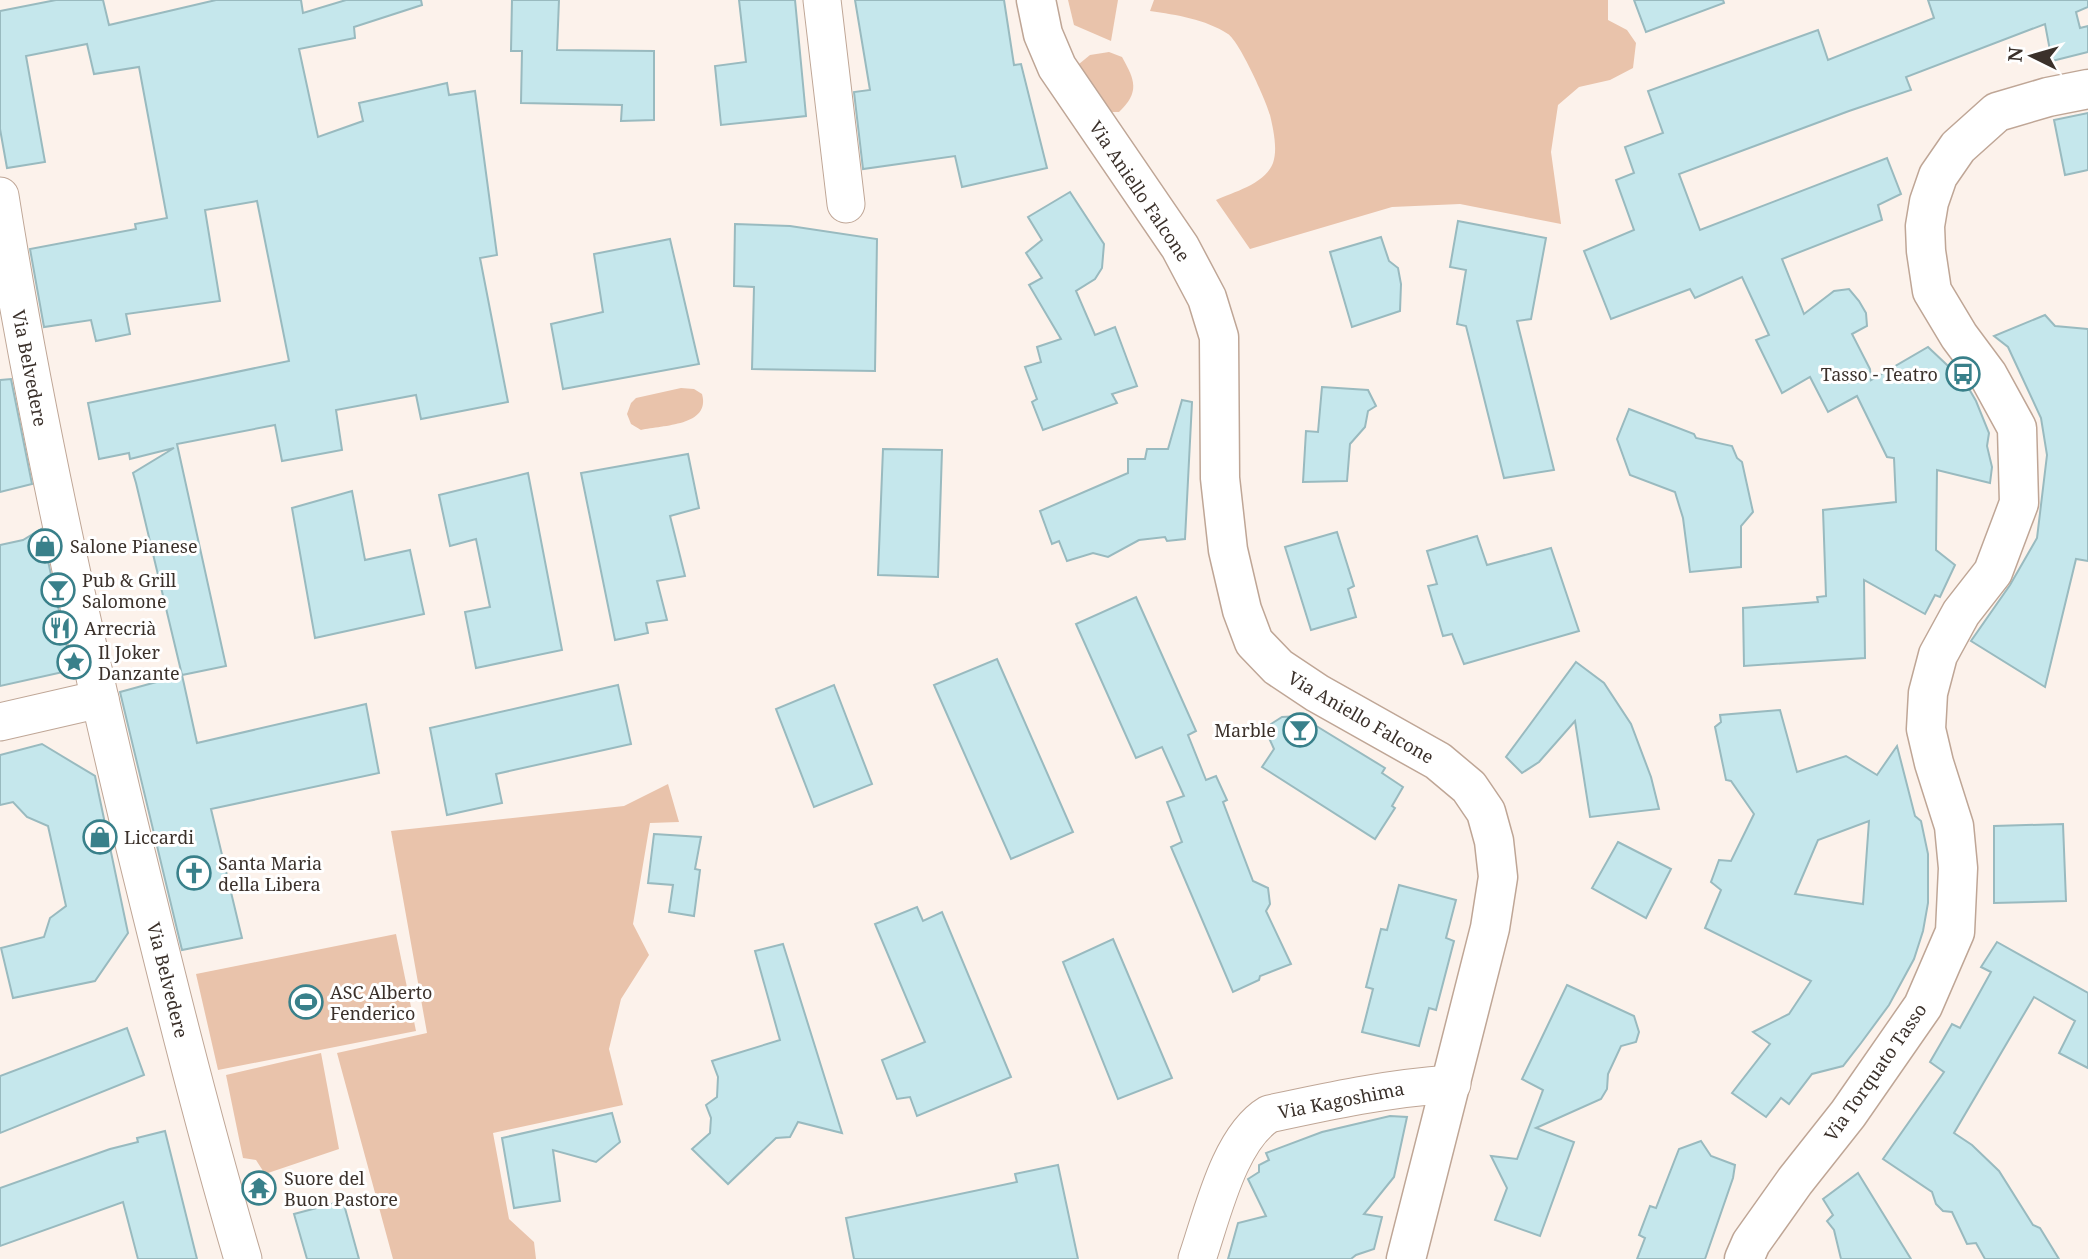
<svg xmlns="http://www.w3.org/2000/svg" width="2088" height="1259" viewBox="0 0 2088 1259" font-family="'Noto Serif',serif">
	<rect width="100%" height="100%" fill="#fcf2eb"/>
	<g fill="#e9c3ab">
		<polygon points="1068,0 1118,0 1111,41 1074,25"/>
		<path d="M 1154,0 L 1608,0 L 1608,20 L 1627,30 L 1636,43 L 1633,68 L 1610,80 L 1579,87 L 1558,105 L 1551,152 L 1561,224 L 1460,204 L 1392,207 L 1250,249 L 1216,200 C 1234,192 1265,184 1273,163 C 1278,149 1273,128 1270,115 C 1266,100 1239,41 1228,34 C 1205,19 1177,15 1150,11 Z"/>
		<path d="M 1109,52 L 1122,57 C 1135,80 1140,92 1119,112 L 1110,112 L 1079,64 L 1090,55 Z"/>
		<path d="M 681,388 L 694,389 L 702,394 C 711,426 663,425 641,430 L 631,424 L 627,414 L 631,403 L 636,398 Z"/>
		<polygon points="668,784 679,822 650,823 633,924 649,955 621,999 609,1049 623,1105 493,1133 509,1219 534,1242 536,1259 393,1259 337,1053 427,1033 391,831 624,806"/>
		<polygon points="396,934 416,1031 218,1070 196,974"/>
		<polygon points="321,1053 339,1149 265,1174 256,1160 243,1158 226,1075"/>
	</g>
	<g fill="#c5e7ec" stroke="#99babf" stroke-width="2" fill-rule="evenodd">
		<polygon points="56,0 103,0 109,25 216,0 301,0 303,13 346,0 421,0 422,5 354,27 355,38 299,49 318,137 363,121 359,103 447,83 449,95 475,91 497,255 480,258 508,402 421,419 416,395 336,410 342,450 282,461 275,425 177,444 226,666 182,675 136,483 133,473 174,448 130,459 129,453 99,459 88,403 289,361 257,201 205,210 220,301 126,314 130,334 96,341 91,320 44,327 30,249 136,229 135,224 167,218 139,67 94,74 87,44 26,56 45,162 7,168 0,129 0,11"/>
		<polygon points="512,0 559,0 557,50 654,51 654,120 621,121 622,105 521,103 522,51 511,51"/>
		<polygon points="739,0 795,0 806,116 721,125 715,66 746,62"/>
		<polygon points="855,0 1004,0 1014,65 1021,64 1047,168 962,187 955,156 863,169 854,92 870,90"/>
		<polygon points="1634,0 1723,0 1724,3 1646,32"/>
		<polygon points="1928,0 2088,0 2088,7 2076,12 2080,28 2088,26 2088,52 2052,61 2045,24 1906,77 1911,90 1849,111 1679,174 1700,230 1887,158 1901,194 1878,205 1882,220 1782,259 1804,314 1834,291 1849,289 1859,301 1866,313 1867,326 1852,334 1870,369 1871,380 1928,347 1965,382 1976,401 1989,433 1987,446 1992,467 1990,483 1937,470 1936,550 1955,565 1940,597 1935,595 1925,614 1864,580 1865,658 1744,666 1743,608 1818,602 1817,597 1826,596 1823,510 1896,502 1894,458 1887,457 1857,396 1828,412 1810,377 1782,393 1756,340 1769,335 1742,277 1695,298 1690,289 1611,319 1584,251 1634,230 1616,180 1634,173 1625,147 1663,133 1648,91 1818,30 1828,60 1934,18"/>
		<polygon points="2088,113 2088,170 2065,175 2054,120"/>
		<polygon points="1070,192 1104,244 1102,268 1095,279 1076,291 1095,335 1115,327 1137,386 1112,394 1117,403 1043,430 1032,402 1037,399 1025,367 1041,362 1037,347 1061,339 1029,285 1042,278 1026,253 1042,240 1028,217"/>
		<polygon points="1458,221 1546,238 1531,319 1517,321 1554,470 1504,478 1466,326 1457,324 1466,270 1450,267"/>
		<polygon points="735,224 790,226 877,239 875,371 752,369 754,287 734,286"/>
		<polygon points="1381,237 1389,261 1398,268 1401,284 1400,311 1352,327 1330,252"/>
		<polygon points="670,239 699,364 563,389 551,324 603,312 594,254"/>
		<polygon points="2045,315 2055,326 2088,329 2088,561 2076,559 2045,687 1971,641 2010,585 2037,538 2047,455 2041,418 2008,347 1994,336"/>
		<polygon points="11,379 32,484 0,492 0,380"/>
		<polygon points="1322,387 1368,390 1376,406 1368,411 1365,427 1350,444 1347,481 1303,482 1306,431 1318,432"/>
		<polygon points="1182,400 1192,402 1185,539 1167,541 1165,537 1139,540 1108,557 1093,553 1067,561 1059,541 1052,544 1040,511 1128,473 1128,459 1145,459 1147,449 1168,449"/>
		<polygon points="1629,409 1694,434 1696,438 1732,446 1737,458 1742,462 1753,512 1741,526 1741,567 1690,572 1683,518 1675,492 1630,475 1617,439"/>
		<polygon points="883,449 942,450 938,577 878,575"/>
		<polygon points="688,454 699,508 670,516 685,576 657,581 667,620 646,623 648,633 615,640 581,473"/>
		<polygon points="528,473 562,650 476,668 465,612 490,607 476,539 450,546 439,495"/>
		<polygon points="352,491 365,560 410,550 424,614 315,638 292,508"/>
		<polygon points="41,529 72,670 0,686 0,545 23,540"/>
		<polygon points="1337,532 1354,586 1348,589 1356,617 1311,630 1285,547"/>
		<polygon points="1477,536 1487,565 1551,548 1579,631 1464,664 1452,634 1443,636 1428,586 1437,584 1427,551"/>
		<polygon points="1136,597 1196,731 1188,735 1206,780 1216,776 1227,800 1223,802 1253,881 1268,888 1270,904 1266,911 1291,964 1260,976 1259,980 1233,992 1171,847 1182,842 1167,802 1184,796 1162,747 1136,758 1076,624"/>
		<polygon points="997,659 1073,832 1011,859 934,685"/>
		<polygon points="1576,662 1604,683 1631,724 1651,777 1659,809 1590,817 1575,721 1539,762 1522,773 1506,757"/>
		<polygon points="182,675 197,743 366,704 379,773 211,809 242,938 182,950 120,692"/>
		<polygon points="618,685 631,744 496,774 502,803 447,815 430,728"/>
		<polygon points="834,685 872,784 814,807 776,709"/>
		<path d="M 1780,710 L 1797,772 L 1846,756 L 1877,775 L 1897,746 L 1915,816 L 1921,821 L 1928,854 L 1928,903 L 1923,931 L 1914,959 L 1889,1005 L 1861,1043 L 1843,1066 L 1812,1074 L 1789,1104 L 1781,1098 L 1766,1117 L 1732,1093 L 1770,1044 L 1753,1032 L 1789,1014 L 1811,981 L 1705,928 L 1721,890 L 1711,882 L 1719,860 L 1731,861 L 1754,814 L 1731,781 L 1726,780 L 1715,727 L 1721,722 L 1720,715 ZM 1869,821 L 1863,904 L 1795,894 L 1818,840 Z"/>
		<polygon points="1300,716 1385,768 1382,773 1403,787 1392,806 1395,808 1375,839 1262,767 1274,749 1269,738 1271,724 1282,717"/>
		<polygon points="42,744 95,776 128,933 95,981 13,998 1,948 44,937 50,918 66,906 48,826 27,817 13,802 0,805 0,755"/>
		<polygon points="2063,824 2066,901 1994,903 1994,826"/>
		<polygon points="654,834 701,837 695,869 700,870 694,916 669,912 673,885 648,883"/>
		<polygon points="1618,842 1671,869 1646,918 1592,888"/>
		<polygon points="1399,885 1456,900 1446,938 1454,941 1436,1010 1429,1008 1419,1046 1362,1032 1373,989 1366,987 1381,929 1387,930"/>
		<polygon points="917,907 923,921 942,912 1011,1077 917,1116 910,1097 897,1099 882,1060 925,1042 875,924"/>
		<polygon points="1113,939 1172,1078 1118,1099 1063,962"/>
		<polygon points="1997,942 2088,993 2088,1068 2059,1053 2075,1021 2034,997 1954,1133 1972,1145 1999,1171 2033,1225 2040,1228 2059,1259 1985,1259 1976,1243 1967,1244 1952,1212 1943,1211 1936,1204 1932,1192 1883,1159 1944,1072 1930,1062 1952,1024 1960,1028 1991,972 1981,967"/>
		<polygon points="783,944 842,1133 798,1122 790,1137 776,1138 728,1184 692,1149 710,1133 711,1118 706,1105 717,1097 718,1077 712,1061 780,1040 755,951"/>
		<polygon points="1567,985 1634,1016 1639,1032 1636,1042 1621,1046 1608,1074 1607,1089 1601,1099 1536,1128 1574,1142 1540,1236 1495,1220 1507,1188 1491,1156 1517,1159 1543,1090 1522,1079"/>
		<polygon points="127,1028 144,1075 0,1133 0,1076"/>
		<polygon points="612,1113 620,1142 596,1162 553,1150 560,1201 514,1208 502,1138"/>
		<polygon points="1390,1116 1407,1117 1394,1177 1364,1214 1382,1217 1374,1249 1356,1255 1351,1259 1228,1259 1238,1223 1266,1216 1248,1179 1259,1172 1259,1165 1269,1160 1266,1153 1322,1132"/>
		<polygon points="165,1131 197,1259 138,1259 123,1202 0,1246 0,1188 110,1149 138,1142 137,1138"/>
		<polygon points="1701,1141 1711,1156 1735,1165 1733,1178 1705,1259 1637,1259 1645,1238 1639,1235 1650,1206 1656,1208 1679,1149"/>
		<polygon points="1058,1165 1078,1259 854,1259 846,1218 1017,1182 1015,1174"/>
		<polygon points="1858,1173 1874,1199 1911,1259 1841,1259 1834,1230 1827,1221 1833,1215 1823,1199"/>
		<polygon points="343,1201 359,1259 307,1259 294,1214"/>
	</g>
	<g fill="none" stroke-linecap="round" stroke-linejoin="round">
		<defs>
			<g id="street">
				<polyline points="822,0 846,204"/>
				<path d="M 0,196 C 33,405 79,613 128,819 C 164,966 200,1113 243,1259"/>
				<polyline points="0,722 100,699"/>
				<path d="M 1197,1259 C 1212,1216 1229,1138 1269,1114 C 1329,1101 1389,1088 1452,1084"/>
			</g>
			<g id="secondary">
				<polyline points="1036,0 1043,34 1057,67 1180,247 1207,298 1219,337 1220,478 1228,550 1242,610 1254,642 1278,667 1317,693 1438,761 1469,787 1486,812 1494,841 1498,877 1490,928 1406,1259"/>
				<polyline points="1744,1259 1751,1243 1795,1181 1848,1114 1923,1006 1955,932 1958,868 1954,826 1934,763 1926,729 1928,693 1938,655 1961,613 1993,572 2019,503 2017,428 1988,375 1959,336 1932,291 1926,251 1925,226 1929,202 1938,176 1958,147 1997,112 2048,97 2088,89"/>
			</g>
		</defs>
		<use href="#street" stroke="#bfa696" stroke-width="39"/>
		<use href="#secondary" stroke="#bfa696" stroke-width="41"/>
		<use href="#street" stroke="#fff" stroke-width="37"/>
		<use href="#secondary" stroke="#fff" stroke-width="38"/>
	</g>
	<defs>
		<symbol id="bus-ring" viewBox="-11 -11 22 22"><circle r="9.5" fill="#fff" stroke="#39808a" stroke-width="1.5"/><path d="M-5-6H5V4H4V6H2V4H-2V6H-4V4H-5ZM-3.5-4V0h7V-4ZM-3.5 1.2v1.5H-2V1.2ZM2 1.2v1.5H3.5V1.2Z" fill="#39808a"/></symbol>
		<symbol id="shop-ring" viewBox="-11 -11 22 22"><circle r="9.5" fill="#fff" stroke="#39808a" stroke-width="1.5"/><path d="M-5-2.5h2.3a2.7 3.5 0 0 1 5.4 0H5L5.5 6h-11ZM-1.5-2.5h3a1.5 2.3 0 0 0-3 0Z" fill="#39808a"/></symbol>
		<symbol id="bar-ring" viewBox="-11 -11 22 22"><circle r="9.5" fill="#fff" stroke="#39808a" stroke-width="1.5"/><path d="M-6-5H6L.8 .8V4.5H3.5V6h-7V4.5H-.8V.8Z" fill="#39808a"/></symbol>
		<symbol id="restaurant-ring" viewBox="-11 -11 22 22"><circle r="9.5" fill="#fff" stroke="#39808a" stroke-width="1.5"/><path d="M-5-6h1v4h1v-4h1v4h1v-4h1v5L-1.5 .5V6h-2V.5L-5-1ZM5-6V6H3V1.5H1.5Q1.5-4 5-6Z" fill="#39808a"/></symbol>
		<symbol id="sight-ring" viewBox="-11 -11 22 22"><circle r="9.5" fill="#fff" stroke="#39808a" stroke-width="1.5"/><path d="M0-6L1.8-2.2L6-1.7L2.9 1.2L3.7 5.4L0 3.3L-3.7 5.4L-2.9 1.2L-6-1.7L-1.8-2.2Z" fill="#39808a"/></symbol>
		<symbol id="church-ring" viewBox="-11 -11 22 22"><circle r="9.5" fill="#fff" stroke="#39808a" stroke-width="1.5"/><path d="M-1.2-6h2.4v3.5h3.3v2.4h-3.3V6h-2.4V-.1h-3.3v-2.4h3.3Z" fill="#39808a"/></symbol>
		<symbol id="stadium-ring" viewBox="-11 -11 22 22"><circle r="9.5" fill="#fff" stroke="#39808a" stroke-width="1.5"/><path d="M0-5a6.5 5 0 1 0 0 10a6.5 5 0 1 0 0-10ZM-3.5-1.8h7v3.6h-7Z" fill="#39808a"/></symbol>
		<symbol id="temple-ring" viewBox="-11 -11 22 22"><circle r="9.5" fill="#fff" stroke="#39808a" stroke-width="1.5"/><path d="M0-6L5-2H3V0L6.5 2.5H4V6H1.5V3h-3V6H-4V2.5H-6.5L-3 0V-2H-5Z" fill="#39808a"/></symbol>
	</defs>
	<g fill-rule="evenodd">
		<use href="#bus-ring" x="1944" y="355" width="38" height="38"/>
		<use href="#shop-ring" x="26" y="527" width="38" height="38"/>
		<use href="#bar-ring" x="39" y="571" width="38" height="38"/>
		<use href="#restaurant-ring" x="41" y="609" width="38" height="38"/>
		<use href="#sight-ring" x="55" y="643" width="38" height="38"/>
		<use href="#bar-ring" x="1281" y="711" width="38" height="38"/>
		<use href="#shop-ring" x="81" y="818" width="38" height="38"/>
		<use href="#church-ring" x="175" y="854" width="38" height="38"/>
		<use href="#stadium-ring" x="287" y="983" width="38" height="38"/>
		<use href="#temple-ring" x="240" y="1169" width="38" height="38"/>
	</g>
	<g text-anchor="middle" dominant-baseline="central" stroke-width="6" stroke-linejoin="round" paint-order="stroke">
		<g font-size="18" fill="#3b312b" stroke="#fff">
			<text transform="translate(1140 191) rotate(56)">Via Aniello Falcone</text>
			<text transform="translate(30 368) rotate(79)">Via Belvedere</text>
			<text transform="translate(1361 717) rotate(30)">Via Aniello Falcone</text>
			<text transform="translate(168 980) rotate(76)">Via Belvedere</text>
			<text transform="translate(1875 1072) rotate(-55)">Via Torquato Tasso</text>
			<text transform="translate(1341 1100) rotate(-11)">Via Kagoshima</text>
		</g>
		<g font-size="18" fill="#3b312b" stroke="#fff" text-anchor="start">
			<text x="1938" y="374" text-anchor="end">Tasso - Teatro</text>
			<text x="70" y="546">Salone Pianese</text>
			<text x="82" y="580">Pub &amp; Grill<tspan x="82" dy="21">Salomone</tspan></text>
			<text x="84" y="628">Arrecrià</text>
			<text x="98" y="652">Il Joker<tspan x="98" dy="21">Danzante</tspan></text>
			<text x="1276" y="730" text-anchor="end">Marble</text>
			<text x="124" y="837">Liccardi</text>
			<text x="218" y="863">Santa Maria<tspan x="218" dy="21">della Libera</tspan></text>
			<text x="330" y="992">ASC Alberto<tspan x="330" dy="21">Fenderico</tspan></text>
			<text x="284" y="1178">Suore del<tspan x="284" dy="21">Buon Pastore</tspan></text>
		</g>
	</g>
	<g transform="translate(2032 56) rotate(275)" stroke="#ffffff" stroke-width="5" paint-order="stroke">
	<path d="M0-5L12 26L0 18L-12 26Z" fill="#3b312b"/>
	<text y="-10" font-size="19" font-weight="bold" text-anchor="middle" fill="#3b312b">N</text>
	</g>
</svg>
